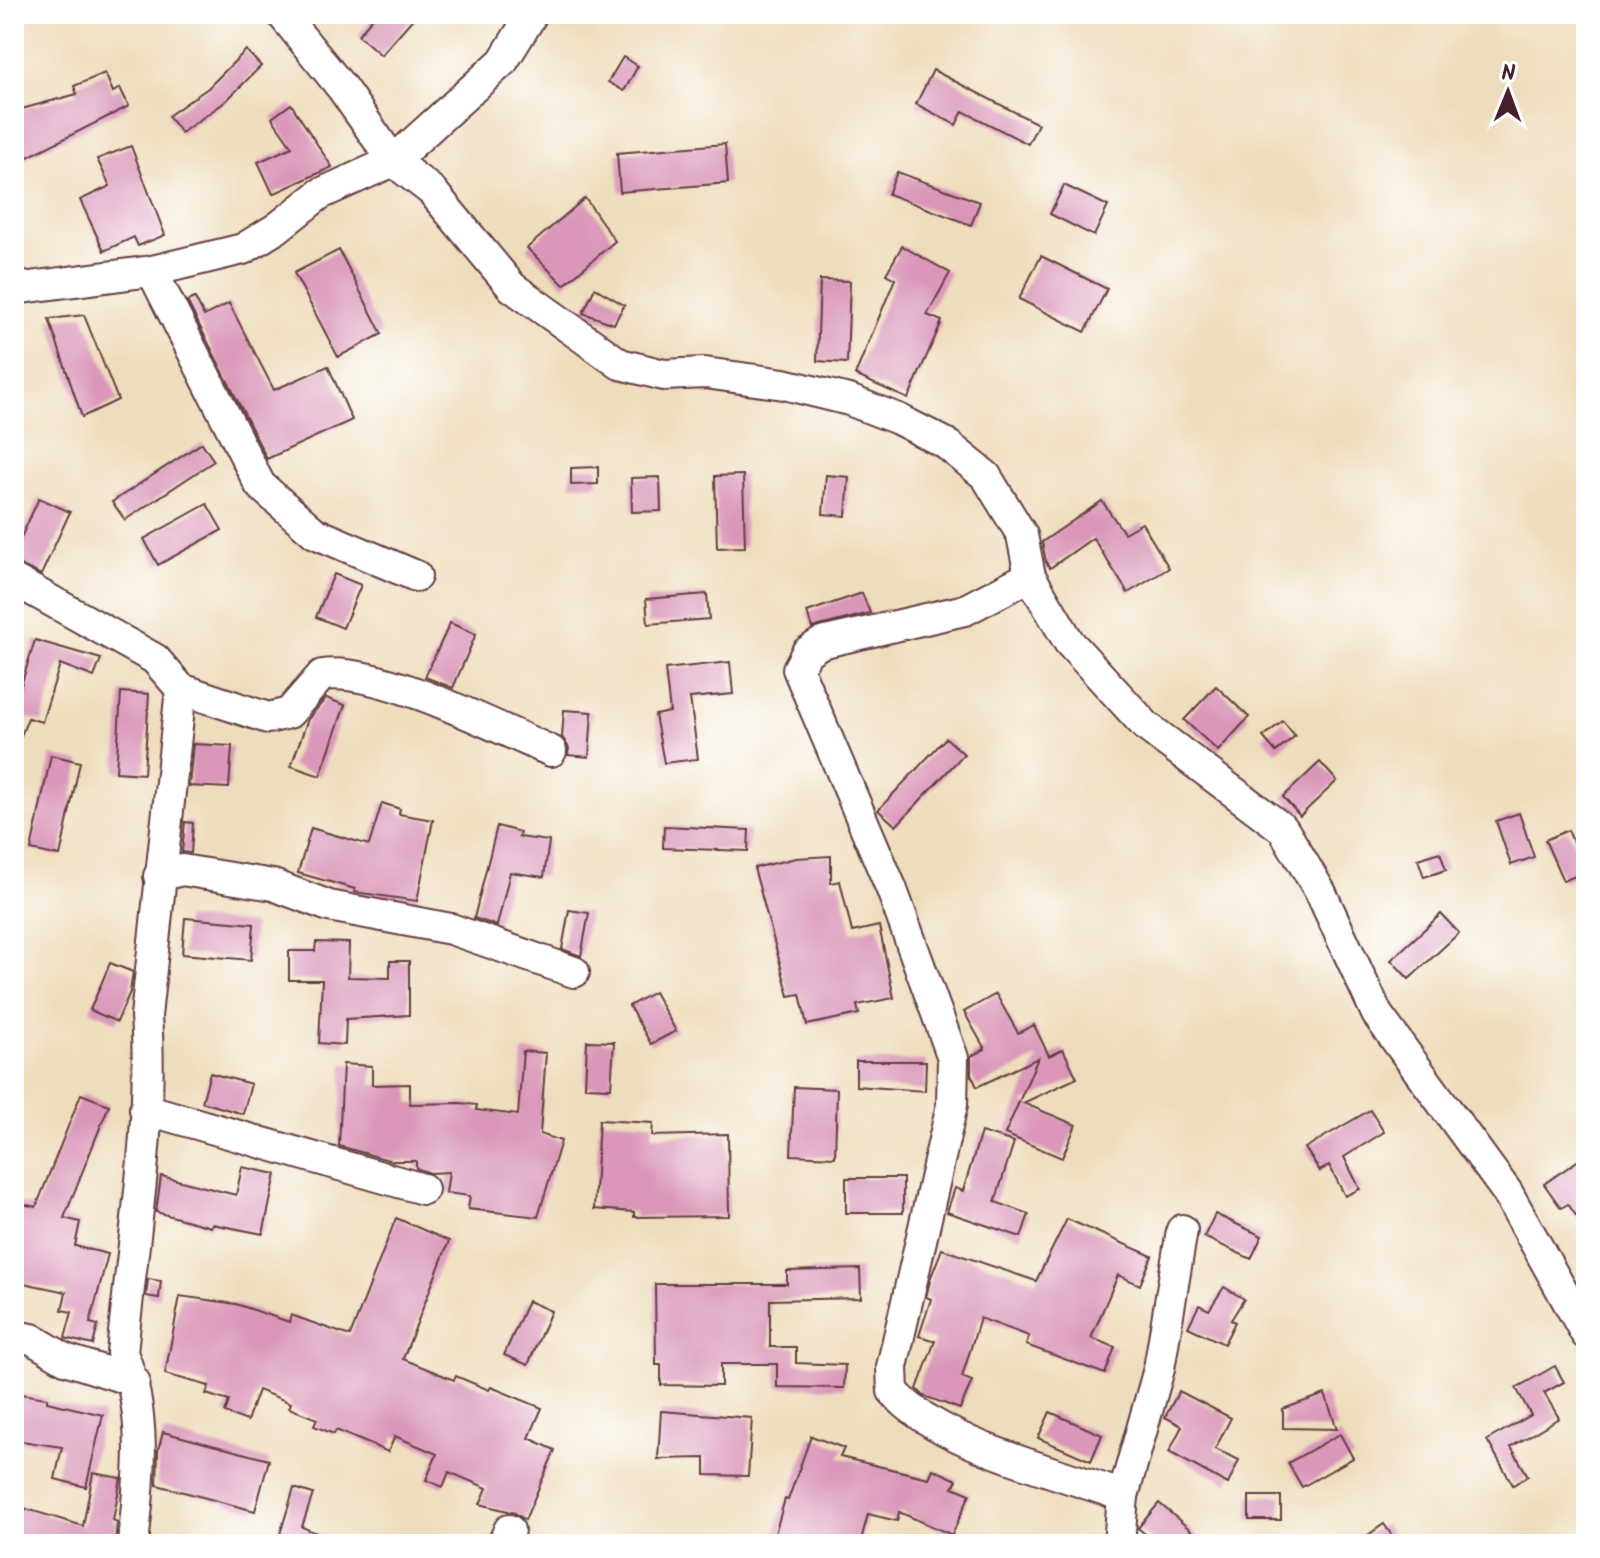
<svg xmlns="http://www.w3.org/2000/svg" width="1600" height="1558" viewBox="0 0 1600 1558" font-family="Kalam,sans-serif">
	<rect width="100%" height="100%" fill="#fff"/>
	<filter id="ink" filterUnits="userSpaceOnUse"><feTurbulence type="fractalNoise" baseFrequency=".0125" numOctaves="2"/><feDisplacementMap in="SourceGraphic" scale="16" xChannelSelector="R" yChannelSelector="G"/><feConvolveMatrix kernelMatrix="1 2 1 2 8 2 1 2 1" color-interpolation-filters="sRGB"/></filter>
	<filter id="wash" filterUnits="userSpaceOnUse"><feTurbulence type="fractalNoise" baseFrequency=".006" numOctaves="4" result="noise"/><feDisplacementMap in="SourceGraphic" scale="32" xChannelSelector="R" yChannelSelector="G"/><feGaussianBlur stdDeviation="1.8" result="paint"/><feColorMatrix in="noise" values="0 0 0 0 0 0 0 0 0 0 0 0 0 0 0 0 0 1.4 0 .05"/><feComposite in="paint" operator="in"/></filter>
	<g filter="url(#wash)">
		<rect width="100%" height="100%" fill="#eeddbc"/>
		<g id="blocks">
			<g fill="#da97b9">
				<polygon points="376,14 417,14 381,55 358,35"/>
				<polygon points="246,50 261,66 225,102 181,133 168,116 208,88"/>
				<polygon points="623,57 638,66 624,91 608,82"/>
				<polygon points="933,70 1038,124 1028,144 963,111 956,125 916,104"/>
				<polygon points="105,73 113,92 120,88 129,106 14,164 14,111 77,94 74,86"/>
				<polygon points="291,104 332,167 273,194 258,162 292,147 272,118"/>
				<polygon points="725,144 728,183 620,192 617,153"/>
				<polygon points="131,146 165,235 138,246 134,237 104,251 80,200 110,186 97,159"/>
				<polygon points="897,172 980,202 971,225 888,194"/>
				<polygon points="1064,185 1108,206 1094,236 1050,214"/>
				<polygon points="585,198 615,241 564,285 527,248"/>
				<polygon points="902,246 950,273 927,315 942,321 908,399 855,375 895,279 886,274"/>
				<polygon points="339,250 382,334 338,357 294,273"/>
				<polygon points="1041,256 1107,289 1085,332 1019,299"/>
				<polygon points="820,280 850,281 847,363 817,361"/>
				<polygon points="595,288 624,305 614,324 583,313"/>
				<polygon points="195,298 204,316 229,303 274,390 328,366 352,420 267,459 187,301"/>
				<polygon points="84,315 118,400 82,417 49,319"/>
				<polygon points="202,443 214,461 125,520 112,502"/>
				<polygon points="598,467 598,484 571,485 571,468"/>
				<polygon points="743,475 745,547 717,548 715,476"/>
				<polygon points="826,475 849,477 846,516 823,514"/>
				<polygon points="660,477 661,511 632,512 631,478"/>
				<polygon points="39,498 70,512 41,575 14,562 14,553"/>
				<polygon points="1102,501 1124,533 1142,523 1169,568 1128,593 1093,538 1050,568 1046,562 1042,542"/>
				<polygon points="207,504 222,530 158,565 144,539"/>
				<polygon points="334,574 361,585 343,628 316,617"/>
				<polygon points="862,593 870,613 812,628 807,612"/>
				<polygon points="707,594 709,619 648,624 646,599"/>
				<polygon points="450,623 476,634 453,688 425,677"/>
				<polygon points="35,640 101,659 94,677 60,664 42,722 28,718 15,751 14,708"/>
				<polygon points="730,662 733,694 690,698 698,759 664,763 655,715 670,712 665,669"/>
				<polygon points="1216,686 1249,717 1218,751 1184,720"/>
				<polygon points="121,692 149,694 144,774 116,772"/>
				<polygon points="326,698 345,705 320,776 291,766 308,719"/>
				<polygon points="564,710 592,712 589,757 568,755 569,748 562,737"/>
				<polygon points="1283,721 1295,736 1276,752 1263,737"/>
				<polygon points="946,738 964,754 896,826 878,810"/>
				<polygon points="193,744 232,746 229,788 189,786"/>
				<polygon points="51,755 80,762 60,856 31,850"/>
				<polygon points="1320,762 1337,781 1300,816 1283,797"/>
				<polygon points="382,803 400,809 399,814 433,820 417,901 354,892 355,889 298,873 311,828 369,845"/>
				<polygon points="1519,813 1534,857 1511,865 1496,821"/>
				<polygon points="185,822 193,823 191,853 182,852"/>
				<polygon points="497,826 520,832 519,837 549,841 544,877 510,872 497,926 474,918"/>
				<polygon points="664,826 749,830 748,851 663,848"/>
				<polygon points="1568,830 1586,872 1563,881 1545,840"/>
				<polygon points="1440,852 1446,870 1424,877 1418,859"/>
				<polygon points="831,856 831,883 840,881 852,932 879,926 894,998 857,1005 859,1014 807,1025 800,994 789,996 754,868 796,858"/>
				<polygon points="569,910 589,913 581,956 562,949"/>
				<polygon points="1441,914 1459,933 1409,979 1391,960"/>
				<polygon points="185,918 254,924 251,960 182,954"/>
				<polygon points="316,942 349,943 348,977 390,978 390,961 409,961 409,1015 346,1019 345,1045 319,1043 322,980 289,980 289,951 315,951"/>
				<polygon points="110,963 133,972 130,992 117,1022 90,1010"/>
				<polygon points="654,992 676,1031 651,1044 629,1006"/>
				<polygon points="996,994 1018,1033 1034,1025 1049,1056 1063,1049 1077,1078 1023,1103 1076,1125 1062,1158 1005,1134 1038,1058 977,1087 971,1074 971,1056 985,1049 964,1012"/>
				<polygon points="587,1041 614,1042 611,1088 585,1087"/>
				<polygon points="523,1051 546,1053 540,1134 561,1141 538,1217 468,1209 470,1196 446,1193 449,1172 430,1173 416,1168 416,1161 392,1161 339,1146 343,1064 372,1066 372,1085 410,1084 410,1104 461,1103 477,1105 476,1110 518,1115"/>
				<polygon points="856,1061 926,1061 925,1091 856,1086"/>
				<polygon points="210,1073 251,1084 243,1114 202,1102"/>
				<polygon points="794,1087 837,1089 835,1157 791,1155"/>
				<polygon points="81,1094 109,1105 64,1218 80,1222 75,1246 108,1254 90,1323 98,1325 93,1345 65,1338 72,1312 62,1310 66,1292 14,1281 14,1202 36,1207"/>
				<polygon points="1370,1110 1384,1132 1344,1157 1360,1189 1345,1196 1329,1165 1320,1171 1305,1148"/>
				<polygon points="599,1120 653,1123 652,1136 728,1134 729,1216 634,1217 634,1212 594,1209"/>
				<polygon points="981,1132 1014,1142 995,1202 1029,1214 1021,1237 947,1212 955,1188 963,1191"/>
				<polygon points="1586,1155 1586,1230 1568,1204 1561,1208 1544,1184"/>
				<polygon points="242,1167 276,1174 263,1234 212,1224 211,1227 156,1212 161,1176 236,1195"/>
				<rect x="846" y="1178" width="57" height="35"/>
				<polygon points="1215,1214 1262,1236 1251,1259 1204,1237"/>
				<polygon points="396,1218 449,1241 403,1359 454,1380 456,1376 489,1390 491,1387 542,1408 529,1438 555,1450 525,1520 515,1513 480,1504 487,1488 449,1472 443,1487 426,1480 437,1454 395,1436 388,1452 336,1430 334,1434 314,1426 317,1419 289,1408 291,1403 258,1390 247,1421 225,1413 229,1401 206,1394 209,1386 165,1374 180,1296 236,1304 289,1322 291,1315 350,1336"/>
				<polygon points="1067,1219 1152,1256 1140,1285 1118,1275 1091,1338 1115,1347 1105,1374 1026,1345 1029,1336 980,1318 962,1377 972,1381 960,1409 924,1396 917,1389 935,1341 919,1336 931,1299 926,1297 931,1277 942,1249 1036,1281"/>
				<polygon points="860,1269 861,1298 770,1300 770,1347 796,1347 796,1363 845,1365 844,1388 777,1387 777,1364 721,1364 721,1386 661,1385 661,1365 656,1365 655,1284 787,1284 787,1271"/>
				<polygon points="148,1279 161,1281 159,1298 146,1296"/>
				<polygon points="1224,1287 1244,1299 1231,1320 1235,1322 1224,1344 1188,1327 1199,1305 1209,1310"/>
				<polygon points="528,1301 551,1311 528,1365 504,1355"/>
				<polygon points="1555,1366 1564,1382 1544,1393 1559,1418 1511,1447 1528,1476 1513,1485 1487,1440 1531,1415 1516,1388"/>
				<polygon points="1179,1391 1231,1418 1215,1449 1239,1460 1228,1484 1169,1452 1182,1426 1165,1417"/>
				<polygon points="14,1393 47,1398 47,1402 103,1415 86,1487 55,1479 62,1447 14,1440"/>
				<polygon points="1325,1394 1337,1429 1283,1428 1283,1409"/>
				<polygon points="661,1411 752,1418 748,1476 705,1475 705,1458 658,1459"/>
				<polygon points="1050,1412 1102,1435 1091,1461 1038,1438"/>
				<polygon points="163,1432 269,1460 255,1511 157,1485 158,1451"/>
				<polygon points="1340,1434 1353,1458 1302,1487 1288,1463"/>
				<polygon points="811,1436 844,1448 840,1457 929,1478 933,1469 957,1480 953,1487 970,1494 952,1535 899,1512 897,1521 868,1514 860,1544 772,1544 785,1499 788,1500"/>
				<polygon points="93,1473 121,1478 113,1520 117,1522 115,1544 14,1544 14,1505 83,1526"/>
				<polygon points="294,1488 313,1494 302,1527 342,1544 277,1544"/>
				<rect x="1249" y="1496" width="32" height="24"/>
				<polygon points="1159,1503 1207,1544 1157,1544 1138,1528"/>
				<polygon points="1384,1524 1398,1544 1355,1544"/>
			</g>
		</g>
	</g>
	<g filter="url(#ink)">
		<use href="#blocks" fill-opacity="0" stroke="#633c41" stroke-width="2"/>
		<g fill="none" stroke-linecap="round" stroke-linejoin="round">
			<defs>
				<g id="minor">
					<polyline points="282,14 342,88 393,161 503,61 532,14"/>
					<polyline points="152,271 260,485 315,533 416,576"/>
					<polyline points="14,289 152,271 243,249 277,228 320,194 393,161 432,191 512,287 620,364 664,375 705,373 784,384 849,400 898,419 945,443 986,476 1022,535 1030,576 1069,642 1146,726 1283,829 1321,893 1377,1014 1507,1192 1586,1334"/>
					<path d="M 1030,576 L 965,610 L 821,643 L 807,652 L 798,669 L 892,890 L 953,1058 L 952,1105 L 892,1367 L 893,1391 C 939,1445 1056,1471 1123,1496"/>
					<path d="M 14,580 L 155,659 L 181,689 L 146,1016 C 154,1123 132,1245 122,1353 C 148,1412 140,1481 133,1544"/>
					<path d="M 181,689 L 268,718 L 289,713 L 322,675 C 380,667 495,727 551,751"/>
					<polyline points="159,876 182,870 273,885 329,906 451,929 574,972"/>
					<polyline points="145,1109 423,1189"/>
					<polyline points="14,1336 32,1339 65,1359 134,1381"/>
					<polyline points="503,1544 509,1530"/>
					<polyline points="1119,1544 1123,1496 1159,1369 1182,1230"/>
				</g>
			</defs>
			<use href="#minor" stroke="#633c41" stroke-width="34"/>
			<use href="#minor" stroke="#fff" stroke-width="30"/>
		</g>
	</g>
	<rect width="1600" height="1558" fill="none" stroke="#fff" stroke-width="48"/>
	<g transform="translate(1508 92) rotate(1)" stroke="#ffffff" stroke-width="6" paint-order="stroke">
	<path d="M0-6L14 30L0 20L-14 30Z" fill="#4a1f2b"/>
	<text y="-12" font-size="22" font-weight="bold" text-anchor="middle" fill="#4a1f2b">N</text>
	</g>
</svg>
